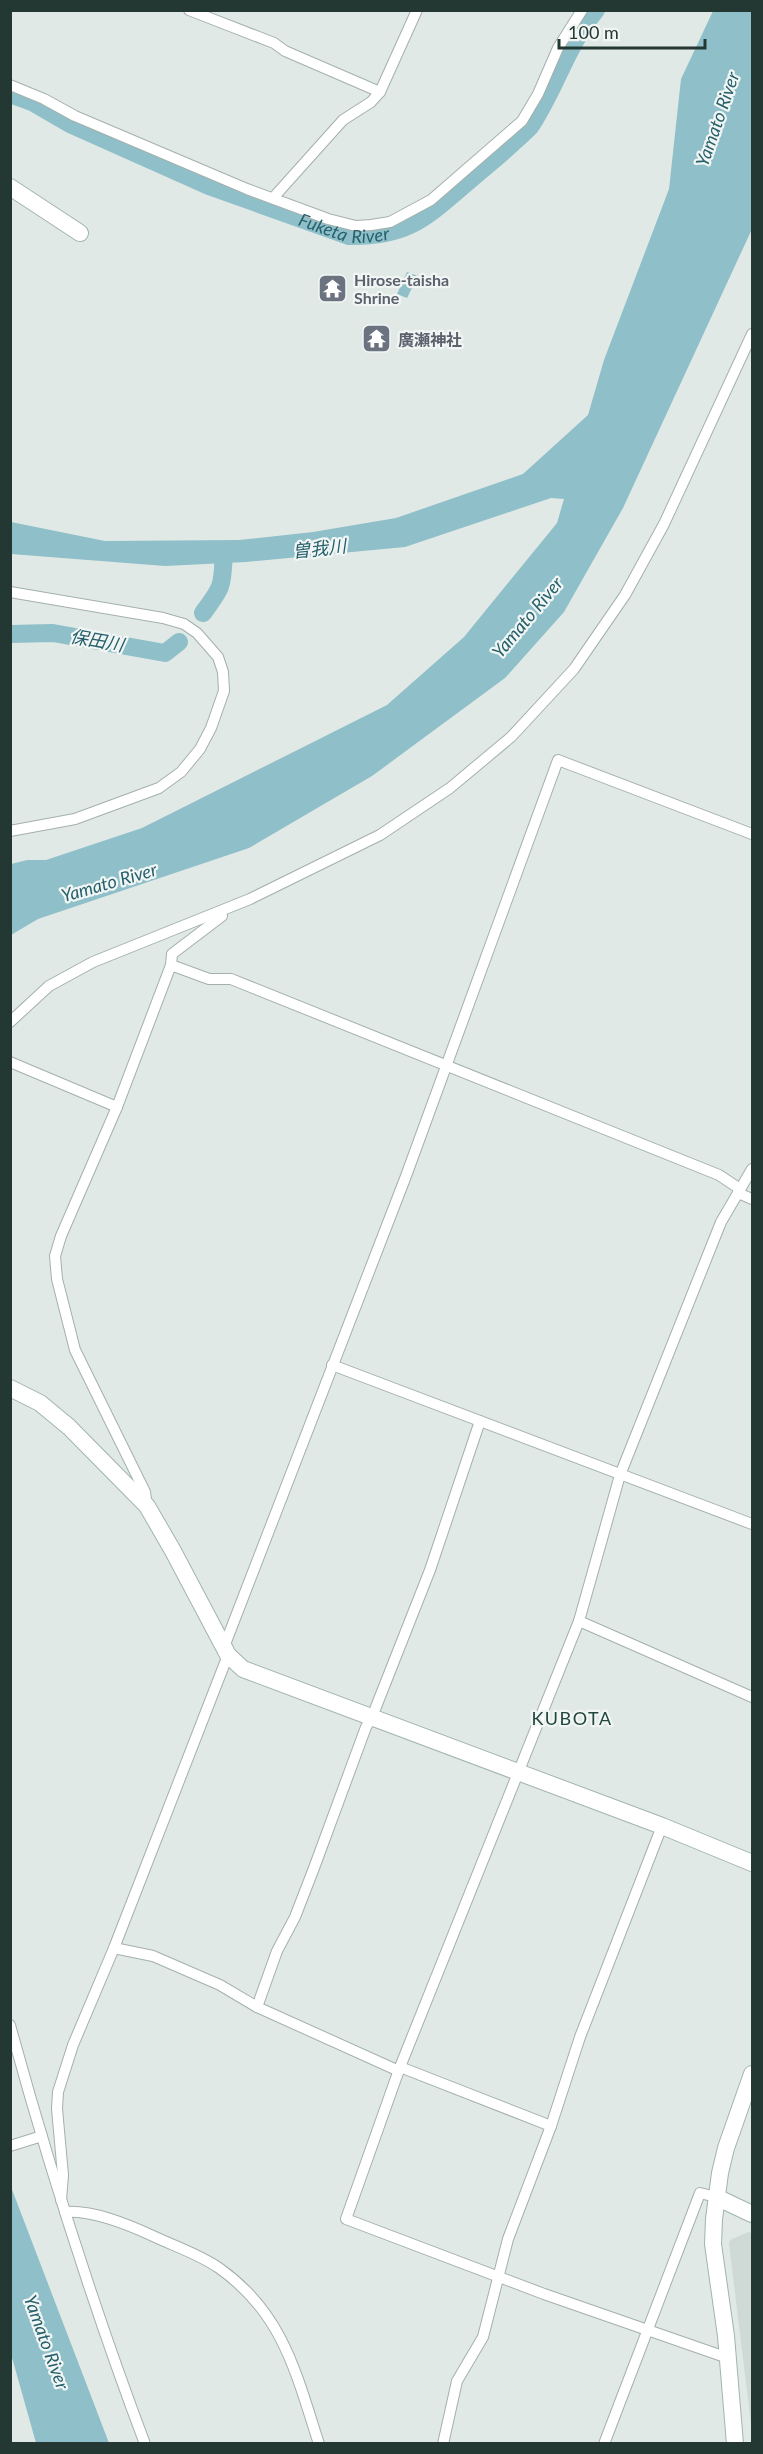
<svg xmlns="http://www.w3.org/2000/svg" width="763" height="2454" viewBox="0 0 763 2454" font-family="Lato,'Noto Sans JP',sans-serif">
	<rect width="100%" height="100%" fill="#e1e9e6"/>
	<polygon fill="#cfd9d5" points="748,2232 752,2233 752,2424 751,2424 729,2244 730,2240"/>
	<g fill="#8fbfc8">
		<polygon points="713,11 752,11 752,229 623,508 564,612 505,678 372,776 249,848 38,919 11,935 11,864 27,860 46,860 142,828 387,705 464,637 557,523 564,499 551,498 405,547 246,562 165,566 11,554 11,522 105,541 239,540 313,532 396,518 523,474 588,415 604,360 669,189 681,79"/>
		<polygon points="407,272 418,276 407,298 397,294"/>
		<polygon points="11,2187 109,2443 36,2443 11,2354"/>
	</g>
	<g fill="none" stroke-linecap="round" stroke-linejoin="round">
		<g stroke="#8fbfc8" stroke-width="18">
			<path id="s1" d="M 10,94 L 32,102 L 70,124 L 209,186 L 349,236 C 410,237 427,216 471,179 C 491,162 511,146 530,127 C 555,90 567,45 596,10"/>
			<path d="M 203,613 C 224,585 222,586 224,552"/>
			<polyline points="10,634 53,633 165,653 179,642"/>
		</g>
		<defs>
			<g id="street">
				<polyline points="189,10 274,43 285,51 380,92"/>
				<polyline points="10,85 44,99 75,116 247,189 328,219 356,226 371,225 390,222 431,200 522,121 538,94 558,48 582,10"/>
				<polyline points="273,198 343,120 371,102 380,92 417,10"/>
				<polyline points="10,592 163,618 184,624 197,633 218,657 223,672 224,691 211,728 200,749 181,772 159,788 75,819 10,831"/>
				<polyline points="171,965 209,979 231,979 719,1175 740,1189"/>
				<polyline points="10,1022 49,986 93,962 250,899 380,835 450,788 511,737 574,669 625,595 664,524 752,334"/>
				<polyline points="10,1062 117,1107"/>
				<polyline points="738,1193 752,1199"/>
				<polyline points="332,1365 752,1524"/>
				<polyline points="147,1506 145,1492 75,1350 57,1279 55,1256 61,1236 117,1107 171,965 172,954 222,916"/>
				<polyline points="579,1621 752,1697"/>
				<polyline points="224,1647 406,1176 558,760 752,834"/>
				<polyline points="114,1948 153,1956 220,1985 257,2007 399,2071"/>
				<polyline points="257,2007 277,1951 295,1917 314,1868 366,1727 372,1717 430,1570 480,1421"/>
				<path d="M 10,2025 C 49,2167 93,2306 145,2444"/>
				<polyline points="400,2067 551,2126"/>
				<polyline points="10,2146 42,2136"/>
				<polyline points="61,2200 63,2175 57,2109 58,2092 73,2045 114,1948 228,1655"/>
				<path d="M 65,2212 C 93,2210 127,2224 153,2236 C 174,2246 199,2254 219,2268 C 283,2313 296,2373 319,2444"/>
				<polyline points="728,2358 544,2294 346,2219 400,2067 579,1621 620,1475 721,1222 752,1169"/>
				<polyline points="443,2444 457,2381 483,2337 508,2239 551,2126 580,2037 662,1826"/>
				<polyline points="604,2444 700,2193 716,2197"/>
			</g>
			<g id="secondary">
				<polyline points="10,187 80,233"/>
				<polyline points="10,1388 40,1403 69,1427 147,1506 173,1551 228,1655 243,1669 662,1826 752,1863"/>
				<polyline points="716,2197 752,2214"/>
				<polyline points="735,2444 726,2336 713,2244 714,2219 720,2173 726,2148 752,2074"/>
			</g>
		</defs>
		<use href="#street" stroke="#a4b0ac" stroke-width="12"/>
		<use href="#secondary" stroke="#a1b4ad" stroke-width="18"/>
		<use href="#street" stroke="#fff" stroke-width="10"/>
		<use href="#secondary" stroke="#fff" stroke-width="16"/>
	</g>
	<defs>
		<symbol id="temple-square" viewBox="-11 -11 22 22"><rect x="-9" y="-9" width="18" height="18" rx="4" fill="#6b7280" stroke="#f1f6f4"/><path d="M0-6L5-2H3V0L6.5 2.5H4V6H1.5V3h-3V6H-4V2.5H-6.5L-3 0V-2H-5Z" fill="#fff"/></symbol>
	</defs>
	<g fill-rule="evenodd">
		<use href="#temple-square" x="316" y="272" width="33" height="33"/>
		<use href="#temple-square" x="360" y="322" width="33" height="33"/>
	</g>
	<g text-anchor="middle" dominant-baseline="central" stroke-width="4.5" stroke-linejoin="round" paint-order="stroke">
		<g font-size="16" font-weight="bold" fill="#5b616d" stroke="#f1f6f4" text-anchor="start">
			<text x="354" y="279">Hirose-taisha<tspan x="354" dy="18">Shrine</tspan></text>
			<text x="398" y="339">廣瀬神社</text>
		</g>
		<g font-size="18" font-style="italic" fill="#25606c" stroke="#f1f6f4">
			<text transform="translate(717 119) rotate(-71)">Yamato River</text>
			<text stroke="none"><textPath href="#s1" startOffset="362">Fuketa River</textPath></text>
			<text transform="translate(319 548) rotate(-6)">曽我川</text>
			<text transform="translate(527 617) rotate(-50)">Yamato River</text>
			<text transform="translate(97 640) rotate(10)">保田川</text>
			<text transform="translate(109 882) rotate(-16)">Yamato River</text>
			<text transform="translate(47 2342) rotate(70)">Yamato River</text>
		</g>
		<g font-size="18" letter-spacing="1.5" fill="#22473e" stroke="#f1f6f4">
			<text x="572" y="1718">KUBOTA</text>
		</g>
	</g>
	<rect width="763" height="2454" fill="none" stroke="#233832" stroke-width="24"/>
	<path d="M559 39v9h146v-9" fill="none" stroke="#233832" stroke-width="3"/>
	<text x="568" y="39" font-size="18" fill="#233832" stroke="#f1f6f4" stroke-width="4.5" paint-order="stroke">100 m</text>
</svg>
